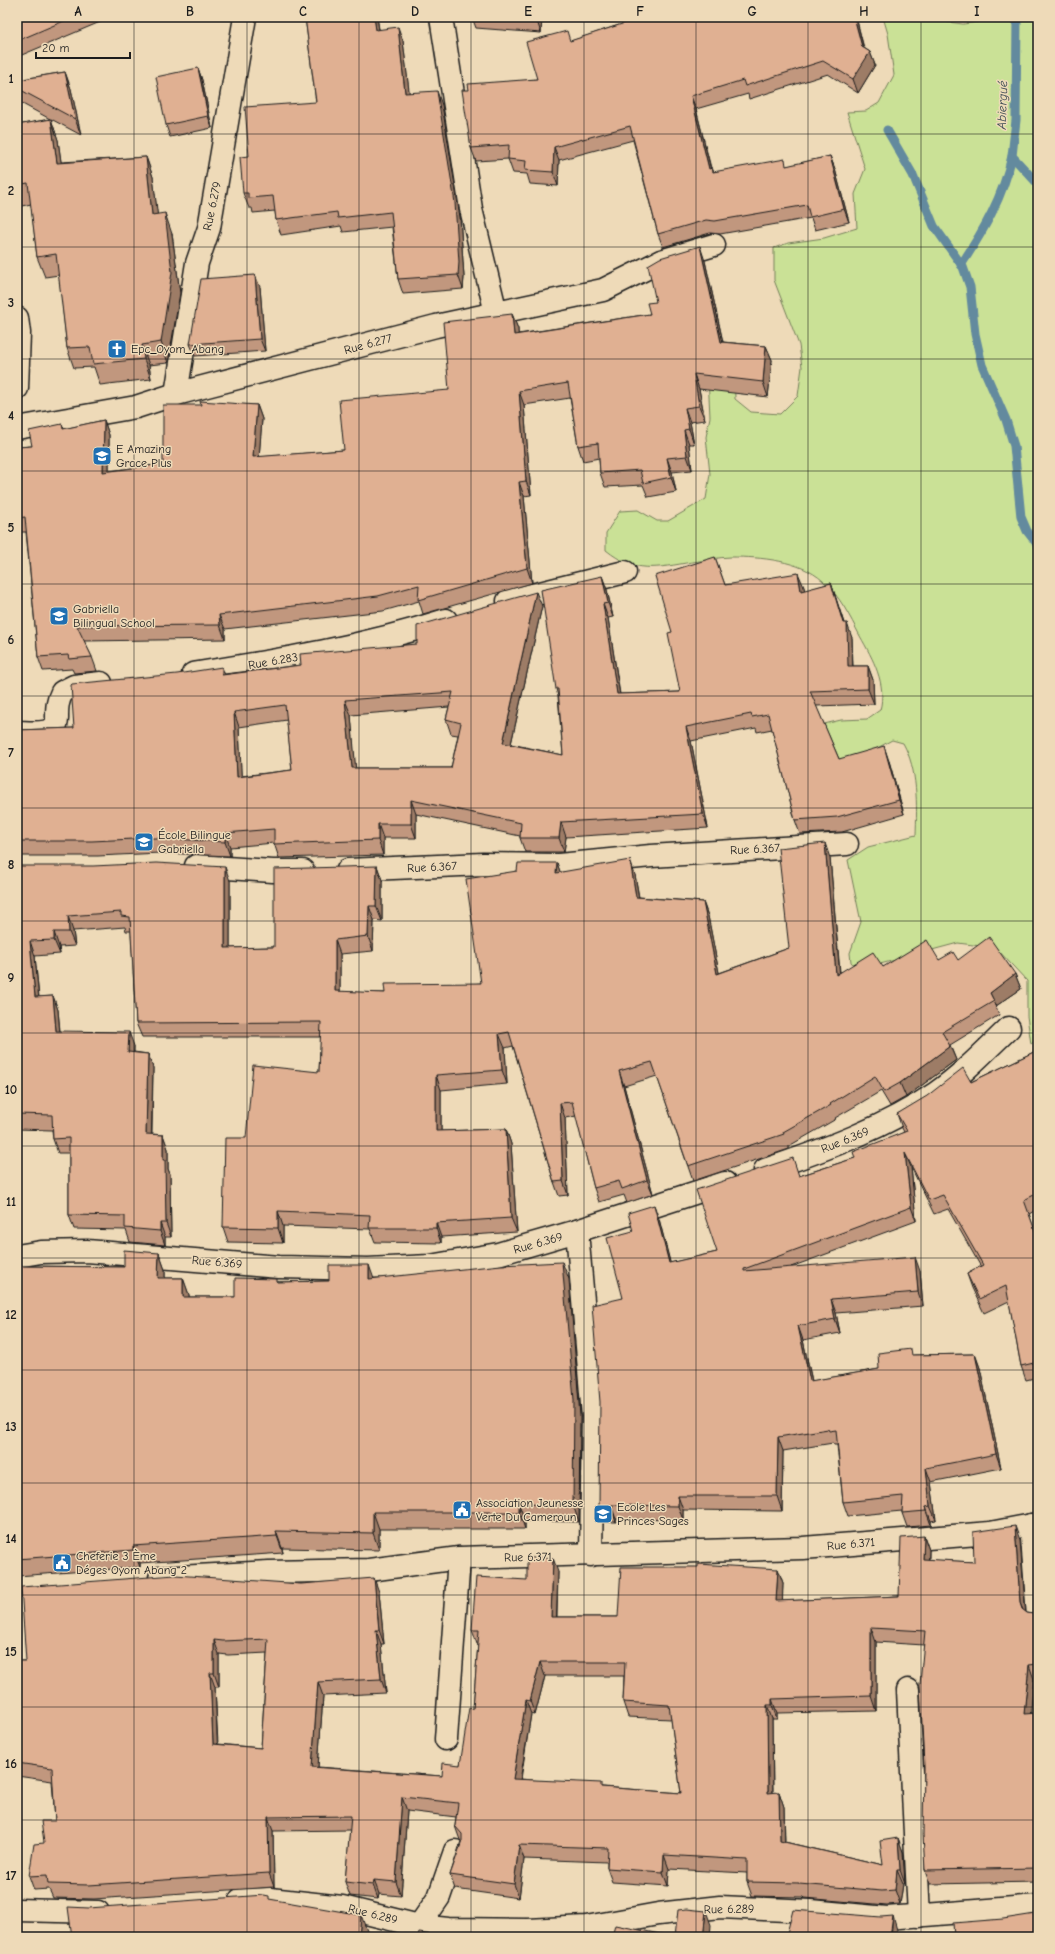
<svg xmlns="http://www.w3.org/2000/svg" width="1055" height="1954" viewBox="0 0 1055 1954" font-family="'Comic Neue',sans-serif">
	<rect width="100%" height="100%" fill="#eedab8"/>
	<filter id="ink" filterUnits="userSpaceOnUse"><feTurbulence type="fractalNoise" baseFrequency=".025" numOctaves="2"/><feDisplacementMap in="SourceGraphic" scale="8" xChannelSelector="R" yChannelSelector="G"/><feConvolveMatrix kernelMatrix="1 2 1 2 8 2 1 2 1" color-interpolation-filters="sRGB"/></filter>
	<g filter="url(#ink)">
		<path fill="#cae196" stroke="#737e59" d="M 883,17 L 936,17 L 948,22 L 963,24 L 978,22 L 990,17 L 1038,17 L 1038,1039 L 1031,1044 L 1027,1016 L 1027,981 L 996,948 L 958,943 L 858,970 L 851,962 L 850,953 L 861,922 L 848,860 L 868,847 L 916,835 C 917,804 918,770 903,743 L 892,740 L 861,757 L 836,762 L 820,725 L 841,720 L 867,719 L 880,710 C 887,684 873,659 860,636 C 850,617 840,596 823,581 C 800,560 760,557 731,557 C 718,557 704,561 692,562 C 656,568 636,574 606,550 L 606,533 L 620,511 L 638,510 L 657,521 L 668,521 L 706,499 L 710,474 L 706,437 L 710,417 L 708,376 L 734,358 L 735,399 L 751,412 L 780,414 L 798,396 L 802,367 L 799,345 L 774,280 L 774,248 L 788,243 L 824,238 L 857,228 L 855,194 L 865,169 L 847,112 L 866,111 L 879,103 L 894,75 L 888,34 Z"/>
		<g fill="none" stroke-linecap="round" stroke-linejoin="round">
			<g stroke="#638a9e" stroke-width="9">
				<polyline points="1017,17 1016,120 1012,156 1038,184"/>
				<polyline points="887,130 913,175 934,226 963,267 970,287 975,334 982,365 1006,420 1014,446 1021,517 1027,531 1038,545"/>
				<path d="M 961,265 C 984,230 1003,197 1012,156"/>
			</g>
			<defs>
				<g id="minor">
					<polyline points="441,17 471,209 496,313"/>
					<polyline points="17,318 19,333 17,388"/>
					<polyline points="176,394 197,263 209,228 245,17"/>
					<polyline points="17,428 136,407 176,394 436,326 603,290 661,261 714,245"/>
					<polyline points="508,601 625,572"/>
					<path d="M 193,674 C 280,660 362,647 446,620"/>
					<path d="M 17,732 C 29,732 57,737 57,719 C 57,708 57,702 62,692 L 74,686 L 101,683"/>
					<polyline points="196,866 273,871 303,871"/>
					<polyline points="348,870 483,864 559,865 651,856 847,844"/>
					<path d="M 765,1170 C 824,1150 885,1128 936,1093 C 963,1074 985,1051 1009,1028"/>
					<polyline points="577,1231 593,1416 591,1555"/>
					<polyline points="17,1256 41,1252 87,1251 279,1267 368,1269 430,1266 498,1254 577,1231 725,1183"/>
					<polyline points="1031,1525 1038,1616"/>
					<polyline points="160,1578 269,1572 369,1570 459,1558 803,1548 990,1533 1038,1524"/>
					<polyline points="908,1690 919,1916"/>
					<polyline points="446,1739 459,1558"/>
					<polyline points="240,1900 270,1899 342,1907 419,1926 448,1929 528,1930 586,1927 658,1914 720,1907 811,1911 887,1918 1038,1906"/>
					<polyline points="17,1910 98,1912"/>
					<polyline points="417,1937 419,1926 439,1897 455,1851"/>
				</g>
			</defs>
			<use href="#minor" stroke="#1c1c1c" stroke-width="25"/>
			<use href="#minor" stroke="#eedab8" stroke-width="22"/>
		</g>
		<g fill="#c1977e" stroke="#1c1c1c" fill-rule="evenodd">
			<polygon points="17,17 112,17 17,57"/>
			<polygon points="305,17 377,17 379,29 403,41 409,93 442,105 460,217 464,277 463,289 403,294 398,279 392,227 343,232 341,226 281,235 276,220 275,211 253,213 252,208 249,208 243,193 316,102"/>
			<polygon points="472,17 542,17 541,33 476,28"/>
			<polygon points="625,17 856,17 864,48 870,52 875,65 858,93 828,74 749,99 748,94 696,109 711,168 712,168 714,172 788,166 830,156 835,169 849,222 815,230 811,218 720,234 710,233 663,247 658,234 633,140 559,160 558,186 530,184 527,174 513,173 508,159 476,161 471,148 469,90 537,79 571,41 625,23"/>
			<polygon points="198,68 202,80 212,128 170,137 166,125"/>
			<polygon points="65,72 71,89 81,135 51,119 58,140 61,162 146,157 153,177 157,214 172,234 180,293 168,363 149,365 151,379 100,385 94,367 74,368 67,348 59,275 45,277 37,257 31,204 17,207 17,125 50,119 17,101 17,80"/>
			<polygon points="705,261 723,342 766,346 772,360 768,397 699,389 705,420 690,422 694,444 689,444 692,470 672,472 676,492 648,497 643,485 605,487 600,473 599,458 583,461 578,446 570,398 524,405 531,495 524,496 532,583 423,614 419,601 383,611 225,629 225,639 84,641 92,657 97,671 74,673 72,669 43,671 38,657 26,532 17,532 17,447 32,446 62,424 64,429 104,420 109,435 109,471 163,464 201,405 257,405 262,419 259,457 344,450 449,390 512,314 518,329 518,334 650,314 656,302"/>
			<polygon points="260,287 265,351 195,356 190,344"/>
			<path d="M 715,557 L 725,585 L 804,587 L 804,591 L 831,583 L 844,623 L 852,638 L 853,666 L 868,666 L 873,680 L 874,704 L 816,706 L 839,759 L 889,761 L 904,814 L 842,832 L 800,834 L 795,820 L 772,729 L 757,732 L 756,728 L 691,741 L 708,828 L 566,837 L 564,852 L 525,852 L 520,838 L 520,836 L 416,814 L 416,838 L 383,838 L 383,855 L 279,858 L 274,843 L 230,847 L 230,856 L 160,853 L 98,856 L 17,856 L 17,730 L 74,728 L 224,674 L 301,665 L 417,644 L 542,606 L 511,744 L 563,755 L 558,696 L 556,689 L 602,576 L 607,590 L 613,617 L 608,618 L 620,694 L 680,692 L 672,632 ZM 449,707 L 446,719 L 451,734 L 458,735 L 451,768 L 355,768 L 351,715 ZM 287,720 L 292,770 L 241,776 L 239,727 Z"/>
			<polygon points="830,858 840,972 939,960 958,960 1015,974 1021,989 996,1006 999,1015 950,1045 956,1060 906,1097 890,1106 881,1091 835,1118 836,1119 789,1146 789,1149 693,1181 657,1076 624,1086 653,1194 627,1203 624,1195 599,1202 594,1188 576,1116 565,1118 568,1195 559,1196 554,1182 513,1046 505,1048 507,1084 441,1090 441,1131 506,1129 511,1144 517,1232 441,1237 441,1243 375,1242 370,1229 283,1226 283,1243 228,1242 223,1227 246,1138 319,1072 321,1037 142,1037 136,1023 131,931 126,931 125,927 73,931 75,946 59,947 60,954 35,956 39,997 53,996 58,1010 60,1031 134,1046 134,1052 148,1054 153,1068 152,1134 163,1135 168,1149 168,1169 170,1174 171,1237 165,1237 165,1245 130,1242 126,1230 74,1229 69,1215 69,1153 58,1153 53,1139 52,1130 17,1129 17,866 230,881 230,948 274,947 377,866 382,880 382,921 374,920 373,951 340,954 340,992 385,993 481,983 517,871 557,863 560,872 635,875 639,897 703,902 708,916 719,973 789,948"/>
			<polygon points="1038,1050 1038,1209 1029,1214 1038,1239 1038,1377 1026,1380 1021,1366 1009,1301 984,1313 972,1288 967,1274 981,1267 948,1209 934,1214 911,1167 916,1221 791,1267 920,1271 923,1306 836,1313 840,1333 803,1340 812,1381 879,1369 914,1355 975,1354 980,1368 1001,1468 931,1482 936,1520 931,1521 931,1525 907,1527 902,1513 902,1511 848,1516 843,1502 837,1445 834,1445 833,1443 783,1451 782,1511 683,1510 683,1520 616,1519 616,1522 604,1522 599,1508 623,1298 633,1231 659,1219 670,1263 717,1252 799,1176 855,1158 904,1132 902,1128 897,1114 971,1082"/>
			<polygon points="159,1253 165,1270 165,1278 183,1278 189,1295 189,1297 235,1297 278,1282 329,1281 374,1278 569,1279 580,1416 579,1522 525,1521 525,1529 379,1529 379,1550 282,1548 283,1553 140,1563 140,1567 17,1576 17,1261 19,1266 124,1267"/>
			<path d="M 924,1536 L 929,1550 L 929,1560 L 974,1562 L 1020,1540 L 1025,1611 L 1027,1613 L 1033,1614 L 1038,1613 L 1038,1679 L 1034,1679 L 1030,1713 L 1038,1713 L 1038,1882 L 930,1884 L 925,1870 L 924,1645 L 876,1642 L 876,1711 L 777,1713 L 777,1719 L 772,1719 L 773,1793 L 779,1792 L 784,1807 L 785,1842 L 883,1865 L 898,1838 L 903,1852 L 905,1884 L 903,1884 L 900,1904 L 887,1905 L 804,1898 L 803,1897 L 752,1896 L 747,1882 L 747,1873 L 669,1869 L 668,1886 L 612,1882 L 607,1868 L 607,1862 L 524,1859 L 519,1898 L 455,1889 L 450,1875 L 461,1841 L 460,1840 L 455,1826 L 456,1817 L 407,1811 L 401,1896 L 379,1894 L 378,1899 L 350,1896 L 345,1882 L 350,1830 L 273,1831 L 274,1887 L 94,1899 L 53,1898 L 49,1889 L 34,1890 L 29,1876 L 55,1821 L 52,1781 L 17,1776 L 17,1661 L 26,1661 L 379,1592 L 384,1644 L 381,1644 L 386,1693 L 323,1696 L 318,1767 L 442,1776 L 460,1765 L 473,1709 L 478,1644 L 477,1644 L 472,1630 L 527,1580 L 558,1572 L 557,1617 L 618,1617 L 778,1569 L 783,1583 L 782,1601 L 899,1596 ZM 267,1653 L 261,1748 L 218,1744 L 215,1687 L 219,1687 L 219,1654 L 228,1655 ZM 545,1676 L 624,1676 L 623,1702 L 628,1717 L 671,1719 L 681,1793 L 603,1787 L 521,1779 L 531,1714 L 535,1715 Z"/>
		</g>
		<g fill="#9d7b66" stroke="#1c1c1c">
			<polygon points="374,17 377,17 381,44 376,30"/>
			<polygon points="537,17 542,17 541,33 537,21"/>
			<polygon points="854,17 856,17 866,58 870,52 875,65 858,93 853,79 862,47"/>
			<polygon points="398,27 403,41 411,107 405,93"/>
			<polygon points="198,68 202,80 212,128 208,116"/>
			<polygon points="65,72 71,89 81,135 75,119"/>
			<polygon points="437,91 442,105 460,217 464,277 463,289 458,275"/>
			<polygon points="691,96 696,109 714,182 709,169"/>
			<polygon points="51,119 58,140 64,183 57,163"/>
			<polygon points="554,147 559,160 558,186 553,172"/>
			<polygon points="830,156 835,169 849,222 844,209"/>
			<polygon points="146,157 153,177 160,235 152,215"/>
			<polygon points="165,213 172,234 180,293 168,363 161,342"/>
			<polygon points="700,246 705,261 726,356 721,342"/>
			<polygon points="255,275 260,287 265,351 260,339"/>
			<polygon points="512,314 518,329 519,349 514,335"/>
			<polygon points="142,345 149,365 151,379 144,359"/>
			<polygon points="766,346 772,360 768,397 763,382"/>
			<polygon points="694,374 699,389 705,420 699,406"/>
			<polygon points="519,391 524,405 531,495 526,481"/>
			<polygon points="257,405 262,419 258,472 253,457"/>
			<polygon points="685,408 690,422 694,444 689,429"/>
			<polygon points="104,420 109,435 109,486 103,472"/>
			<polygon points="684,430 689,444 692,470 687,456"/>
			<polygon points="667,458 672,472 676,492 671,477"/>
			<polygon points="519,482 524,496 532,583 527,568"/>
			<polygon points="798,573 804,587 807,606 801,591"/>
			<polygon points="602,576 607,590 613,617 608,603"/>
			<polygon points="831,583 847,633 847,623 852,638 853,681 848,666 843,623"/>
			<polygon points="536,592 542,606 508,757 503,743"/>
			<polygon points="603,604 608,618 622,709 617,694"/>
			<polygon points="219,615 225,629 225,639 220,625"/>
			<polygon points="868,666 873,680 874,704 868,689"/>
			<polygon points="222,667 227,681 222,675"/>
			<polygon points="345,700 351,715 357,783 352,768"/>
			<polygon points="234,712 239,727 242,791 237,777"/>
			<polygon points="686,727 691,741 708,828 703,814"/>
			<polygon points="884,746 889,761 904,814 899,800"/>
			<polygon points="411,800 416,814 416,838 411,824"/>
			<polygon points="561,822 566,837 564,852 559,838"/>
			<polygon points="378,824 383,838 383,855 378,840"/>
			<polygon points="225,833 230,847 230,856 225,842"/>
			<polygon points="825,843 830,858 841,989 836,975"/>
			<polygon points="630,860 635,875 641,911 636,897"/>
			<polygon points="557,863 562,877 556,873"/>
			<polygon points="377,866 382,880 382,921 376,906"/>
			<polygon points="225,867 230,881 230,962 225,948"/>
			<polygon points="703,902 708,916 722,988 717,974"/>
			<polygon points="369,906 374,920 373,951 368,936"/>
			<polygon points="68,916 73,931 75,946 69,932"/>
			<polygon points="54,932 59,947 60,954 54,940"/>
			<polygon points="335,940 340,954 340,1006 335,991"/>
			<polygon points="30,941 35,956 40,1012 35,997"/>
			<polygon points="1015,974 1021,989 996,1006 994,1001 990,993"/>
			<polygon points="53,996 58,1010 61,1046 56,1031"/>
			<polygon points="129,1032 134,1046 133,1066 128,1052"/>
			<polygon points="499,1034 505,1048 507,1084 502,1070"/>
			<polygon points="950,1046 956,1060 906,1097 900,1083"/>
			<polygon points="148,1054 153,1068 151,1149 146,1134"/>
			<polygon points="619,1071 624,1086 653,1194 647,1180"/>
			<polygon points="436,1075 441,1090 441,1145 436,1131"/>
			<polygon points="560,1103 565,1118 568,1195 563,1181"/>
			<polygon points="506,1129 511,1144 517,1232 511,1218"/>
			<polygon points="163,1135 168,1149 168,1169 170,1174 171,1237 166,1223 163,1160"/>
			<polygon points="905,1153 911,1167 916,1221 911,1207"/>
			<polygon points="654,1205 659,1219 674,1277 669,1263"/>
			<polygon points="278,1211 283,1226 283,1243 278,1228"/>
			<polygon points="160,1223 165,1237 165,1245 160,1231"/>
			<polygon points="436,1223 441,1237 441,1243 436,1228"/>
			<polygon points="159,1253 165,1270 165,1295 158,1278"/>
			<polygon points="915,1257 920,1271 923,1306 918,1292"/>
			<polygon points="562,1262 569,1279 580,1416 579,1522 573,1505"/>
			<polygon points="369,1265 375,1282 369,1279"/>
			<polygon points="183,1278 189,1295 189,1313 183,1297"/>
			<polygon points="831,1299 836,1313 840,1333 835,1319"/>
			<polygon points="798,1326 803,1340 815,1395 810,1381"/>
			<polygon points="975,1354 980,1368 1001,1468 996,1454"/>
			<polygon points="778,1437 783,1451 782,1511 777,1496"/>
			<polygon points="926,1468 931,1482 936,1520 930,1506"/>
			<polygon points="678,1496 683,1510 683,1520 678,1506"/>
			<polygon points="519,1504 525,1521 525,1529 519,1512"/>
			<polygon points="611,1505 616,1519 616,1522 611,1508"/>
			<polygon points="926,1507 931,1521 931,1525 926,1511"/>
			<polygon points="373,1512 379,1529 379,1550 373,1533"/>
			<polygon points="1015,1526 1020,1540 1026,1617 1020,1603"/>
			<polygon points="276,1531 282,1548 283,1553 277,1536"/>
			<polygon points="924,1536 929,1550 928,1573 923,1559"/>
			<polygon points="133,1546 140,1563 140,1567 133,1550"/>
			<polygon points="553,1558 558,1572 556,1631 551,1617"/>
			<polygon points="778,1569 783,1583 782,1615 776,1601"/>
			<polygon points="374,1578 379,1592 384,1644 379,1630"/>
			<polygon points="871,1628 876,1642 876,1711 871,1696"/>
			<polygon points="376,1630 381,1644 386,1693 381,1679"/>
			<polygon points="214,1640 219,1654 219,1687 214,1673"/>
			<polygon points="540,1662 545,1676 535,1715 530,1701"/>
			<polygon points="1029,1665 1034,1679 1029,1728 1024,1714"/>
			<polygon points="210,1673 215,1687 218,1758 213,1744"/>
			<polygon points="318,1682 323,1696 317,1781 312,1767"/>
			<polygon points="772,1699 777,1713 777,1719 772,1705"/>
			<polygon points="526,1700 531,1714 518,1793 513,1779"/>
			<polygon points="767,1705 772,1719 773,1807 768,1793"/>
			<polygon points="779,1792 784,1807 785,1855 780,1841"/>
			<polygon points="402,1797 407,1811 401,1896 396,1882"/>
			<polygon points="268,1817 273,1831 274,1887 269,1873"/>
			<polygon points="898,1838 903,1852 905,1884 900,1870"/>
			<polygon points="519,1845 524,1859 519,1898 514,1884"/>
			<polygon points="664,1855 669,1869 668,1886 663,1872"/>
			<polygon points="897,1870 903,1884 900,1904 895,1890"/>
			<polygon points="374,1880 379,1894 378,1899 373,1885"/>
			<polygon points="706,1911 711,1925 710,1937 703,1937"/>
			<polygon points="1035,1914 1038,1922 1038,1935"/>
			<polygon points="361,1915 367,1931 367,1937 359,1937"/>
			<polygon points="893,1916 897,1930 897,1937 891,1937"/>
		</g>
		<g fill="#e0b092" stroke="#1c1c1c" fill-rule="evenodd">
			<polygon points="17,17 73,17 17,41"/>
			<polygon points="305,17 374,17 376,30 398,27 405,93 437,91 455,203 459,262 458,275 398,279 391,212 338,218 337,212 276,220 273,196 248,198 248,193 243,193 240,157 249,156 245,107 316,102"/>
			<polygon points="482,17 537,17 537,21"/>
			<polygon points="625,17 854,17 862,47 870,52 853,79 823,61 745,86 743,80 691,96 709,169 712,168 713,172 785,159 786,166 830,156 844,209 810,217 807,205 715,221 706,220 658,234 630,126 554,147 553,172 525,170 526,161 508,159 509,145 471,148 462,90 469,90 468,84 537,79 526,42 567,31 570,41 625,23"/>
			<polygon points="198,68 208,116 166,125 156,77"/>
			<polygon points="65,72 75,119 17,88 17,80"/>
			<polygon points="51,119 57,163 146,157 152,215 165,213 172,272 161,342 142,345 144,359 93,364 90,347 67,348 56,254 37,257 28,183 17,185 17,125"/>
			<polygon points="700,246 721,342 766,346 763,382 694,374 699,406 685,408 689,429 684,430 687,456 667,458 671,477 643,483 640,470 600,473 598,443 578,446 568,383 519,391 526,481 519,482 527,568 418,600 419,585 378,596 219,615 220,625 77,626 92,657 69,659 68,655 38,657 25,517 17,518 17,447 32,446 29,431 62,424 63,429 104,420 103,472 163,464 163,405 201,405 200,401 257,405 253,457 344,450 339,400 449,390 443,322 512,314 514,335 650,314 647,303 656,302 648,265 660,258"/>
			<polygon points="255,275 260,339 190,344 201,279"/>
			<path d="M 715,557 L 725,585 L 798,573 L 801,591 L 831,583 L 843,623 L 847,623 L 848,666 L 868,666 L 868,689 L 810,691 L 839,759 L 884,746 L 899,800 L 837,817 L 795,820 L 768,714 L 752,717 L 751,714 L 686,727 L 703,814 L 561,822 L 559,838 L 520,838 L 521,823 L 411,800 L 411,824 L 378,824 L 378,840 L 274,844 L 274,829 L 225,833 L 225,842 L 155,838 L 92,841 L 17,841 L 17,730 L 74,728 L 71,685 L 72,684 L 177,674 L 222,667 L 222,675 L 301,665 L 300,654 L 417,644 L 417,626 L 536,592 L 503,743 L 563,755 L 558,689 L 556,689 L 541,590 L 602,576 L 608,603 L 603,604 L 617,694 L 680,692 L 668,633 L 672,632 L 655,576 ZM 453,692 L 446,719 L 461,723 L 451,768 L 352,768 L 345,700 ZM 285,705 L 292,770 L 237,777 L 234,712 Z"/>
			<polygon points="825,843 836,975 873,952 883,967 927,940 939,960 953,952 958,960 989,937 1015,974 990,993 994,1001 942,1032 950,1046 900,1083 884,1092 875,1076 830,1104 831,1105 783,1132 784,1134 688,1166 652,1062 619,1071 647,1180 622,1189 619,1181 594,1188 572,1102 560,1103 563,1181 554,1182 509,1032 499,1034 502,1070 436,1075 436,1131 506,1129 511,1218 436,1223 436,1228 369,1228 370,1215 278,1211 278,1228 223,1227 225,1138 246,1138 253,1065 319,1072 321,1022 136,1023 130,917 121,916 121,912 68,916 69,932 54,932 54,940 30,941 35,997 53,996 56,1031 129,1032 128,1052 148,1054 146,1134 163,1135 163,1160 165,1160 166,1223 160,1223 160,1231 125,1228 125,1216 69,1215 69,1138 53,1139 52,1115 17,1114 17,866 93,866 156,863 225,867 225,948 274,947 274,869 377,866 376,906 369,906 368,936 335,940 335,991 385,993 384,984 481,983 466,879 517,871 518,863 557,863 556,873 630,860 636,897 703,902 717,974 789,948 778,848"/>
			<polygon points="1038,1050 1038,1193 1024,1200 1038,1239 1038,1362 1021,1366 1006,1286 979,1299 967,1274 983,1265 943,1195 929,1200 905,1153 911,1207 744,1269 744,1271 915,1257 918,1292 831,1299 835,1319 798,1326 810,1381 879,1369 878,1353 911,1349 912,1355 975,1354 996,1454 926,1468 930,1506 926,1507 926,1511 902,1513 903,1496 843,1502 836,1430 829,1431 828,1429 778,1437 777,1496 678,1496 678,1506 611,1505 611,1508 599,1508 600,1402 592,1305 623,1298 607,1238 633,1231 628,1213 654,1205 669,1263 717,1252 696,1190 793,1158 799,1176 855,1158 853,1152 907,1131 897,1114 927,1096 963,1068 971,1082"/>
			<polygon points="124,1250 159,1253 158,1278 183,1278 183,1297 235,1297 235,1278 277,1279 277,1282 329,1281 329,1265 369,1265 369,1279 501,1265 562,1262 574,1400 573,1505 519,1504 519,1512 373,1512 373,1533 276,1531 277,1536 133,1546 133,1550 17,1559 17,1266 124,1267"/>
			<path d="M 1015,1526 L 1020,1603 L 1022,1609 L 1027,1613 L 1033,1614 L 1038,1613 L 1038,1664 L 1029,1665 L 1024,1714 L 1038,1713 L 1038,1868 L 925,1870 L 923,1835 L 924,1766 L 920,1684 L 925,1631 L 871,1628 L 871,1696 L 772,1699 L 772,1705 L 767,1705 L 768,1793 L 779,1792 L 780,1841 L 883,1865 L 880,1841 L 898,1838 L 900,1870 L 897,1870 L 895,1890 L 882,1891 L 799,1884 L 799,1883 L 747,1882 L 747,1860 L 664,1855 L 663,1872 L 607,1868 L 608,1848 L 519,1845 L 514,1884 L 450,1875 L 462,1841 L 462,1834 L 455,1826 L 458,1803 L 402,1797 L 396,1882 L 374,1880 L 373,1885 L 345,1882 L 351,1816 L 268,1817 L 269,1873 L 89,1885 L 48,1884 L 47,1875 L 29,1876 L 34,1844 L 44,1843 L 41,1821 L 55,1821 L 52,1768 L 17,1763 L 17,1661 L 26,1661 L 21,1587 L 175,1575 L 301,1584 L 374,1578 L 379,1630 L 376,1630 L 381,1679 L 318,1682 L 312,1767 L 442,1776 L 443,1763 L 460,1765 L 469,1708 L 473,1709 L 479,1630 L 472,1630 L 476,1577 L 527,1580 L 527,1558 L 553,1558 L 551,1617 L 618,1617 L 621,1567 L 698,1567 L 698,1564 L 778,1569 L 776,1601 L 899,1596 L 901,1538 L 924,1536 L 923,1559 L 974,1562 L 973,1532 ZM 268,1639 L 261,1748 L 213,1744 L 210,1673 L 214,1673 L 214,1640 L 223,1641 ZM 540,1662 L 625,1662 L 623,1702 L 669,1705 L 681,1793 L 601,1787 L 601,1783 L 513,1779 L 526,1700 L 530,1701 Z"/>
			<polygon points="264,1895 269,1896 269,1899 361,1915 359,1937 72,1937 68,1907 89,1908"/>
			<polygon points="687,1909 706,1911 703,1937 612,1937 615,1925 675,1937 678,1910"/>
			<polygon points="793,1910 881,1917 893,1916 890,1937 892,1937 786,1937"/>
			<polygon points="1035,1914 1038,1937 954,1937 953,1923 1003,1919"/>
			<polygon points="419,1933 447,1937 418,1937"/>
			<polygon points="467,1935 482,1937 467,1937"/>
		</g>
	</g>
	<path fill="none" stroke="#1c1c1c" stroke-width="1" stroke-opacity="0.55" d="M 134,17 L 134,1937M 247,17 L 247,1937M 359,17 L 359,1937M 471,17 L 471,1937M 584,17 L 584,1937M 696,17 L 696,1937M 808,17 L 808,1937M 921,17 L 921,1937M 17,134 L 1038,134M 17,247 L 1038,247M 17,359 L 1038,359M 17,471 L 1038,471M 17,584 L 1038,584M 17,696 L 1038,696M 17,808 L 1038,808M 17,921 L 1038,921M 17,1033 L 1038,1033M 17,1146 L 1038,1146M 17,1258 L 1038,1258M 17,1370 L 1038,1370M 17,1483 L 1038,1483M 17,1595 L 1038,1595M 17,1707 L 1038,1707M 17,1820 L 1038,1820"/>
	<defs>
		<symbol id="church-square" viewBox="-11 -11 22 22"><rect x="-9" y="-9" width="18" height="18" rx="4" fill="#1f6fb2" stroke="#eedab8"/><path d="M-1.2-6h2.4v3.5h3.3v2.4h-3.3V6h-2.4V-.1h-3.3v-2.4h3.3Z" fill="#fff"/></symbol>
		<symbol id="school-square" viewBox="-11 -11 22 22"><rect x="-9" y="-9" width="18" height="18" rx="4" fill="#1f6fb2" stroke="#eedab8"/><path d="M0-5L7-2L0 1L-7-2ZM-4 1L0 2.5L4 1V4Q0 6-4 4Z" fill="#fff"/></symbol>
		<symbol id="civic-square" viewBox="-11 -11 22 22"><rect x="-9" y="-9" width="18" height="18" rx="4" fill="#1f6fb2" stroke="#eedab8"/><path d="M-.6-6.5H3V-4.5H.6V-3L4-1V1h2V6H-6V1h2V-1L-.6-3ZM-1.2 2.5V6h2.4V2.5Z" fill="#fff"/></symbol>
	</defs>
	<g fill-rule="evenodd">
		<use href="#church-square" x="106" y="338" width="22" height="22"/>
		<use href="#school-square" x="91" y="445" width="22" height="22"/>
		<use href="#school-square" x="48" y="605" width="22" height="22"/>
		<use href="#school-square" x="133" y="831" width="22" height="22"/>
		<use href="#civic-square" x="451" y="1499" width="22" height="22"/>
		<use href="#school-square" x="592" y="1503" width="22" height="22"/>
		<use href="#civic-square" x="51" y="1552" width="22" height="22"/>
	</g>
	<g text-anchor="middle" dominant-baseline="central" stroke-width="3" stroke-linejoin="round" paint-order="stroke">
		<g font-size="12" fill="#1c1c1c" stroke="#eedab8">
			<text transform="translate(212 206) rotate(-78)">Rue 6.279</text>
			<text transform="translate(368 344) rotate(-15)">Rue 6.277</text>
			<text transform="translate(273 661) rotate(-10)">Rue 6.283</text>
			<text transform="translate(755 849) rotate(-3)">Rue 6.367</text>
			<text transform="translate(432 867) rotate(-3)">Rue 6.367</text>
			<text transform="translate(845 1140) rotate(-22)">Rue 6.369</text>
			<text transform="translate(538 1243) rotate(-16)">Rue 6.369</text>
			<text transform="translate(217 1262) rotate(5)">Rue 6.369</text>
			<text transform="translate(851 1544) rotate(-5)">Rue 6.371</text>
			<text transform="translate(528 1557) rotate(-1)">Rue 6.371</text>
			<text transform="translate(729 1909) rotate(-1)">Rue 6.289</text>
			<text transform="translate(373 1914) rotate(14)">Rue 6.289</text>
		</g>
		<g font-size="12" fill="#1c1c1c" stroke="#eedab8" text-anchor="start">
			<text x="131" y="349">Epc_Oyom_Abang</text>
			<text x="116" y="449">E Amazing<tspan x="116" dy="14">Grace Plus</tspan></text>
			<text x="73" y="609">Gabriella<tspan x="73" dy="14">Bilingual School</tspan></text>
			<text x="158" y="835">École Bilingue<tspan x="158" dy="14">Gabriella</tspan></text>
			<text x="476" y="1503">Association Jeunesse<tspan x="476" dy="14">Verte Du Cameroun</tspan></text>
			<text x="617" y="1507">Ecole Les<tspan x="617" dy="14">Princes Sages</tspan></text>
			<text x="76" y="1556">Cheferie 3 Ème<tspan x="76" dy="14">Déges Oyom Abang 2</tspan></text>
		</g>
		<g font-size="13" font-style="italic" fill="#3a4a52" stroke="#eedab8">
			<text transform="translate(1002 105) rotate(-88)">Abiergué</text>
		</g>
	</g>
	<rect width="1055" height="1954" fill="none" stroke="#eedab8" stroke-width="44"/>
	<path d="M36 52v6h94v-6" fill="none" stroke="#1c1c1c" stroke-width="2"/>
	<text x="42" y="52" font-size="12" fill="#1c1c1c" stroke="#eedab8" stroke-width="3" paint-order="stroke">20 m</text>
	<rect x="22" y="22" width="1011" height="1910" fill="none" stroke="#1c1c1c" stroke-width="1.5"/>
	<g font-size="13" text-anchor="middle" font-weight="bold" fill="#1c1c1c">
		<text x="78" y="16">A</text>
		<text x="190" y="16">B</text>
		<text x="303" y="16">C</text>
		<text x="415" y="16">D</text>
		<text x="528" y="16">E</text>
		<text x="640" y="16">F</text>
		<text x="752" y="16">G</text>
		<text x="864" y="16">H</text>
		<text x="977" y="16">I</text>
		<text x="11" y="83">1</text>
		<text x="11" y="195">2</text>
		<text x="11" y="307">3</text>
		<text x="11" y="420">4</text>
		<text x="11" y="532">5</text>
		<text x="11" y="644">6</text>
		<text x="11" y="757">7</text>
		<text x="11" y="869">8</text>
		<text x="11" y="982">9</text>
		<text x="11" y="1094">10</text>
		<text x="11" y="1206">11</text>
		<text x="11" y="1319">12</text>
		<text x="11" y="1431">13</text>
		<text x="11" y="1543">14</text>
		<text x="11" y="1656">15</text>
		<text x="11" y="1768">16</text>
		<text x="11" y="1880">17</text>
	</g>
</svg>
